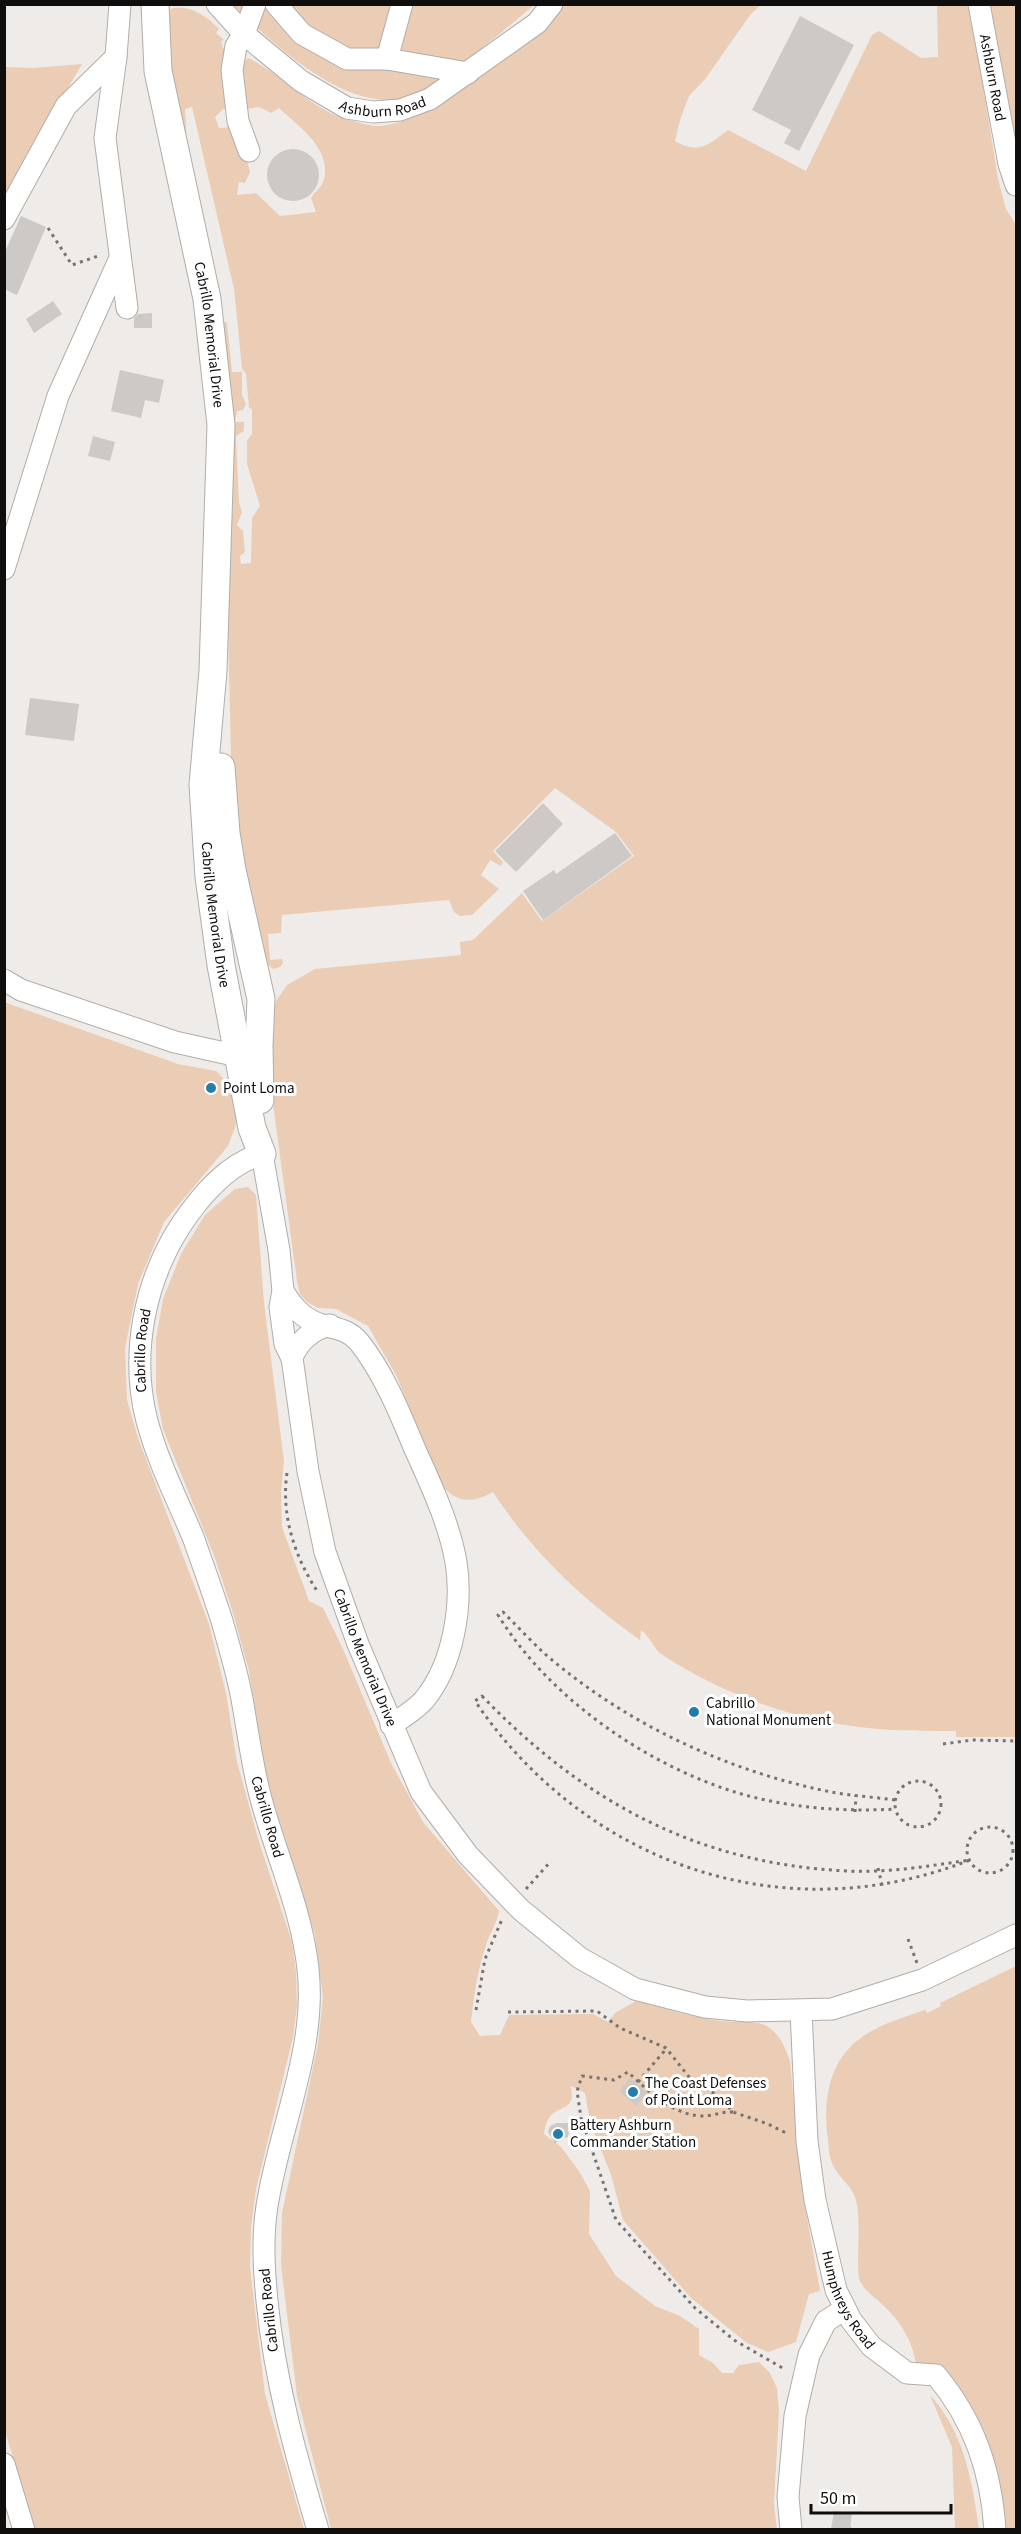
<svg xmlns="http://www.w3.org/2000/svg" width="1021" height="2534" viewBox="0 0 1021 2534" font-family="'Source Sans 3',sans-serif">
	<rect width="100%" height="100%" fill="#efebe8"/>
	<g fill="#eacdb4">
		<path d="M 233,5 L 534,5 C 506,29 478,52 448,73 C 437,80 425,90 413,95 C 352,120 272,43 233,5 Z"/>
		<path d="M 560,5 L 761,5 L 750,15 L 706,78 L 689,96 L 680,120 L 675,141 C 699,155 708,145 728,130 L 806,171 L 872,35 L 879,31 L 921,58 L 938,57 L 937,5 L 970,5 L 998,179 L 1006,209 L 1016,225 L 1015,1737 L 956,1737 L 956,1731 C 926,1731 897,1731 868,1728 C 797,1721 721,1694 661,1654 C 654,1649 650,1637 641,1630 L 640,1640 C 581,1598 533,1553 493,1492 C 471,1504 457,1503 440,1484 L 397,1377 L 368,1326 L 336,1309 L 318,1308 L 307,1302 L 300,1294 L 297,1281 L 270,1082 L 269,1027 L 276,1001 L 287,985 L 315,969 L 461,955 L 460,942 L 473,940 L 522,893 L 542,921 L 634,856 L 616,832 L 555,788 L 493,851 L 503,862 L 501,866 L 490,860 L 481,875 L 499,889 L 472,915 L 460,916 L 454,912 L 449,900 L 282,915 L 281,933 L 268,934 L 270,960 L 282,959 L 283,963 L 280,967 L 273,969 L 266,963 L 250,911 L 232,799 L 221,320 L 227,323 L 232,372 L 242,372 L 242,395 L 246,404 L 243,410 L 237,411 L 235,422 L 244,422 L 244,431 L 236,436 L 239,503 L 242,512 L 237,525 L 243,531 L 245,552 L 240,556 L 241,564 L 251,563 L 252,518 L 260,506 L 247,464 L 247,441 L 252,434 L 252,410 L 249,407 L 246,374 L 242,368 L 234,289 L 192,107 L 185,109 L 187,145 L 177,118 L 164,12 C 183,0 205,14 219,29 L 216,33 L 224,40 L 221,41 L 223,48 L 229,48 L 230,109 L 223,109 L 215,117 L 219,128 L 234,127 L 239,155 L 246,157 L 250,172 L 245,183 L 239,182 L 237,195 L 256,193 L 280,216 L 316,212 L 311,198 C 314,193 321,187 323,182 C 334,150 299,127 279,108 L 271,113 L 259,107 L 241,110 L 241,66 L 248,58 C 281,74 305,104 340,117 C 351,120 369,127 380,126 C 441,120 515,44 560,5 Z"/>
		<polygon points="990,5 1016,5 1016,140 1014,130"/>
		<polygon points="82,64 5,195 5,67 33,68"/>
		<polygon points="4,1002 178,1064 216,1071 230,1085 237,1122 228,1146 164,1222 138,1284 125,1348 127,1400 138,1438 209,1624 226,1693 237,1762 259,1842 292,1942 296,1972 297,2005 293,2037 256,2189 251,2227 250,2267 265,2394 304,2529 35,2529 5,2431"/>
		<path d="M 248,1187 L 256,1195 L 264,1303 L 284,1461 L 281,1492 L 282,1527 L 309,1601 L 323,1608 L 343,1649 L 391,1763 L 423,1822 L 499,1911 C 497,1923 491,1931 487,1942 C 478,1968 474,1994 471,2022 L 480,2036 L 500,2035 L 509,2015 L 593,2014 L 608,2022 L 615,2013 L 636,2001 C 669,2009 701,2021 736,2022 C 748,2022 762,2021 771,2029 C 782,2038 785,2048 790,2061 L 802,2189 L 820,2291 L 809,2294 L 796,2342 L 768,2352 L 747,2343 L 691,2298 L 623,2220 L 611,2175 L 590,2122 L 585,2093 L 571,2086 C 571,2090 573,2097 571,2101 C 563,2114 548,2105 544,2134 L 561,2147 L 579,2171 L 590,2191 L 589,2234 L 616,2276 L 655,2306 L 680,2316 L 699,2329 L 699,2355 L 713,2363 L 722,2373 L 733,2373 L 739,2365 L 759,2362 L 770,2373 L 777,2388 L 779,2412 L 774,2504 L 777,2529 L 331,2529 L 297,2396 L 281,2265 L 282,2213 L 318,2044 L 323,1998 L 315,1935 L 267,1781 L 249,1671 L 233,1613 L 215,1558 L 163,1429 L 156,1392 L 156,1339 L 163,1299 L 181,1254 L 205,1215 L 235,1189 Z"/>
		<path d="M 1016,1966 L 1016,2529 L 999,2529 L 937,2366 L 931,2363 L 916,2363 C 912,2341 901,2322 885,2307 C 876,2298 864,2291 859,2279 C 856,2256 862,2218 855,2197 C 850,2184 837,2176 832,2163 C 829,2156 829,2148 828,2140 C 823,2105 827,2064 858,2040 C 877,2025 902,2018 925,2010 L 927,2013 L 941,2006 L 940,2003 Z"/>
		<path d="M 930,2395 C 964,2432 972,2480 979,2529 L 955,2529 L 952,2447 Z"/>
	</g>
	<g fill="#ccc9c6">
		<polygon points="800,16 854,45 799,151 784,143 791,130 752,110"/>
		<circle cx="293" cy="175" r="26"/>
		<polygon points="21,216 46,227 17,295 4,289 4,254"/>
		<polygon points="53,301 62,314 34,333 26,319"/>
		<polygon points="152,313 152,328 134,328 134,318 138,314"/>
		<polygon points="120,370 164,380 159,403 145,400 141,418 111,411"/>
		<polygon points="93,436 115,442 110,461 88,456"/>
		<polygon points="30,698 79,704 74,741 25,735"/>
		<polygon points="543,803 563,824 516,872 495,851"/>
		<polygon points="615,833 632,856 543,920 523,891 554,870 556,874"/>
		<polygon points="631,2078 647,2093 636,2106 619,2091"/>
		<polygon points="557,2123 568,2123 569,2131 568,2137 560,2139 555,2144 548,2132 550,2126"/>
		<polygon points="834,2511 852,2513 850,2529 831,2529"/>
	</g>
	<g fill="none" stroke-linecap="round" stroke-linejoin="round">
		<defs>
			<g id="minor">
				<polyline points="120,4 116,57 105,138 127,308"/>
				<path id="s1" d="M 217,4 L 244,34 L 301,81 L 347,108 L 373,112 L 400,110 L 430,99 L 537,23 L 552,4"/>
				<polyline points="276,4 302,34 347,59 387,59 468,73"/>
				<path id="s2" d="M 979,4 L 1009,164 L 1016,185"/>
				<polyline points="387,59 402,4"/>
				<polyline points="249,151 238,121 232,70 236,46 244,34 255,4"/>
				<polyline points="4,219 66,106 116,57"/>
				<polyline points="4,569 58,396 120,258"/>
				<polyline points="4,980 21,990 175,1042 238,1056"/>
				<path d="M 283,1291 C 292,1306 302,1318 319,1324 C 335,1329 347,1328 359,1342 C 383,1372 399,1411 414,1447 C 430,1483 449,1522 456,1562 C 463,1606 453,1665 424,1700 C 415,1710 402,1718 391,1725"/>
				<path d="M 292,1358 C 298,1341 313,1329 330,1325"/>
				<path id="s3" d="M 801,2011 L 807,2141 L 815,2200 L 836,2290 L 851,2320 L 871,2346 L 907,2373 L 936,2375 C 974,2421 991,2470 995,2530"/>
				<polyline points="4,2464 24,2530"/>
				<path id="s4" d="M 318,2530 C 295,2453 275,2381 267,2301 C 264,2269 262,2238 267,2206 C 279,2128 317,2049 308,1969 C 302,1911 276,1855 261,1799 C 252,1766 248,1732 242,1699 C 237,1672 229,1646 222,1621 C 213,1593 203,1565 193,1537 C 177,1499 158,1462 147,1421 C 130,1355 144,1282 181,1225 C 201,1195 227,1164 262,1154 L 279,1250 L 283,1291 L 280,1307 L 285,1344 L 292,1358 L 308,1471 L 325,1552 L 358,1644 L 421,1792 L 468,1855 L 521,1910 L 580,1958 L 635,1989 L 705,2007 L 747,2011 L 832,2009 L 922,1980 L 1016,1935"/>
				<polyline points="791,2530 788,2497 795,2416 809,2355 826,2321 845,2309"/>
			</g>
			<g id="major">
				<path id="s5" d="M 155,4 L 158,71 L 207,299 L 221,425 L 213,671 L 203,785 L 209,877 L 221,965 L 252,1128 L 262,1154"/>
				<polyline points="221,767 226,833 232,870 261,999 259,1046 260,1100"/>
			</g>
		</defs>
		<use href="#minor" stroke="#b0adaa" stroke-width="23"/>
		<use href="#major" stroke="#b0adaa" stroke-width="29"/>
		<g stroke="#767472" stroke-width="3" stroke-dasharray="3 4.5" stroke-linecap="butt">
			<polyline points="48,228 72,265 101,255"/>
			<path d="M 287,1473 C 281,1515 294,1555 317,1591"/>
			<path d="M 482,1696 C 584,1802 698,1864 847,1871 C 887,1873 929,1866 970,1860 C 784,1933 586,1865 475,1701 Z"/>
			<polyline points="943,1744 973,1740 1016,1741"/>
			<circle cx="918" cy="1804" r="23"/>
			<path d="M 895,1800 C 874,1797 852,1796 831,1792 C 727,1771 626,1724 545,1654 C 531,1641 517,1626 503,1612 L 498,1615 C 549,1698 646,1765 738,1793 C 789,1808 843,1812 896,1809"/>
			<polyline points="855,1812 856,1795"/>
			<circle cx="990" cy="1850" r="23"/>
			<polyline points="878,1868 883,1889"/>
			<polyline points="526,1889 551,1861"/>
			<polyline points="908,1939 917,1963"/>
			<polyline points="476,2010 485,1959 503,1917"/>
			<polyline points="508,2012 597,2011 620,2028 666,2048 693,2082 719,2096 733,2112 768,2124 786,2133"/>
			<polyline points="638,2082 666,2049"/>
			<path d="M 733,2112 C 722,2111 712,2117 700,2116 C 670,2113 649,2092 628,2072 L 614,2080 L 582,2076 L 577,2091 L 581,2118 L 616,2220 L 695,2308 L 734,2340 L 786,2370"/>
			<polyline points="850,2529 853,2530"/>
		</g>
		<use href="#minor" stroke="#fff" stroke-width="21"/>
		<use href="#major" stroke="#fff" stroke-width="27"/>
	</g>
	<g fill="#247cab" stroke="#fff" stroke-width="2">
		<circle cx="211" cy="1088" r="6"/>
		<circle cx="694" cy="1712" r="6"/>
		<circle cx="633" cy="2092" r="6"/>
		<circle cx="558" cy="2134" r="6"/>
	</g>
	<g text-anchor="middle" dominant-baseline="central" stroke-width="6" stroke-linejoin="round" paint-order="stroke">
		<g font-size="15" fill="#0f0e0d" stroke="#fff">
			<text stroke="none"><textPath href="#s2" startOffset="75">Ashburn Road</textPath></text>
			<text stroke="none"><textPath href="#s1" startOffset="204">Ashburn Road</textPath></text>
			<text stroke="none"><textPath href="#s5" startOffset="336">Cabrillo Memorial Drive</textPath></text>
			<text stroke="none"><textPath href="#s5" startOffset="918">Cabrillo Memorial Drive</textPath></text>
			<text stroke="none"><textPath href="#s4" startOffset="1216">Cabrillo Road</textPath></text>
			<text stroke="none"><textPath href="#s4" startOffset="1977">Cabrillo Memorial Drive</textPath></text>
			<text transform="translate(267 1817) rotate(74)">Cabrillo Road</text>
			<text stroke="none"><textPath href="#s3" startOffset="296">Humphreys Road</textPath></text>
			<text transform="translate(269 2310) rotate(-96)">Cabrillo Road</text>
		</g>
		<g font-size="15" fill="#0f0e0d" stroke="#fff" text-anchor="start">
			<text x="223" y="1088">Point Loma</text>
			<text x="706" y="1703">Cabrillo<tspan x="706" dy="17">National Monument</tspan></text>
			<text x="645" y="2083">The Coast Defenses<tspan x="645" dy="17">of Point Loma</tspan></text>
			<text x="570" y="2125">Battery Ashburn<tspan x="570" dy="17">Commander Station</tspan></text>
		</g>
	</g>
	<rect width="1021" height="2534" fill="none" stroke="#0f0e0d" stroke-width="12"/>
	<path d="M811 2504v9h140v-9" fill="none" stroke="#0f0e0d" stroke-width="3"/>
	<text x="820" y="2504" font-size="18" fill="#0f0e0d" stroke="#ffffff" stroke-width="4.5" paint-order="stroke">50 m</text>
</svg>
